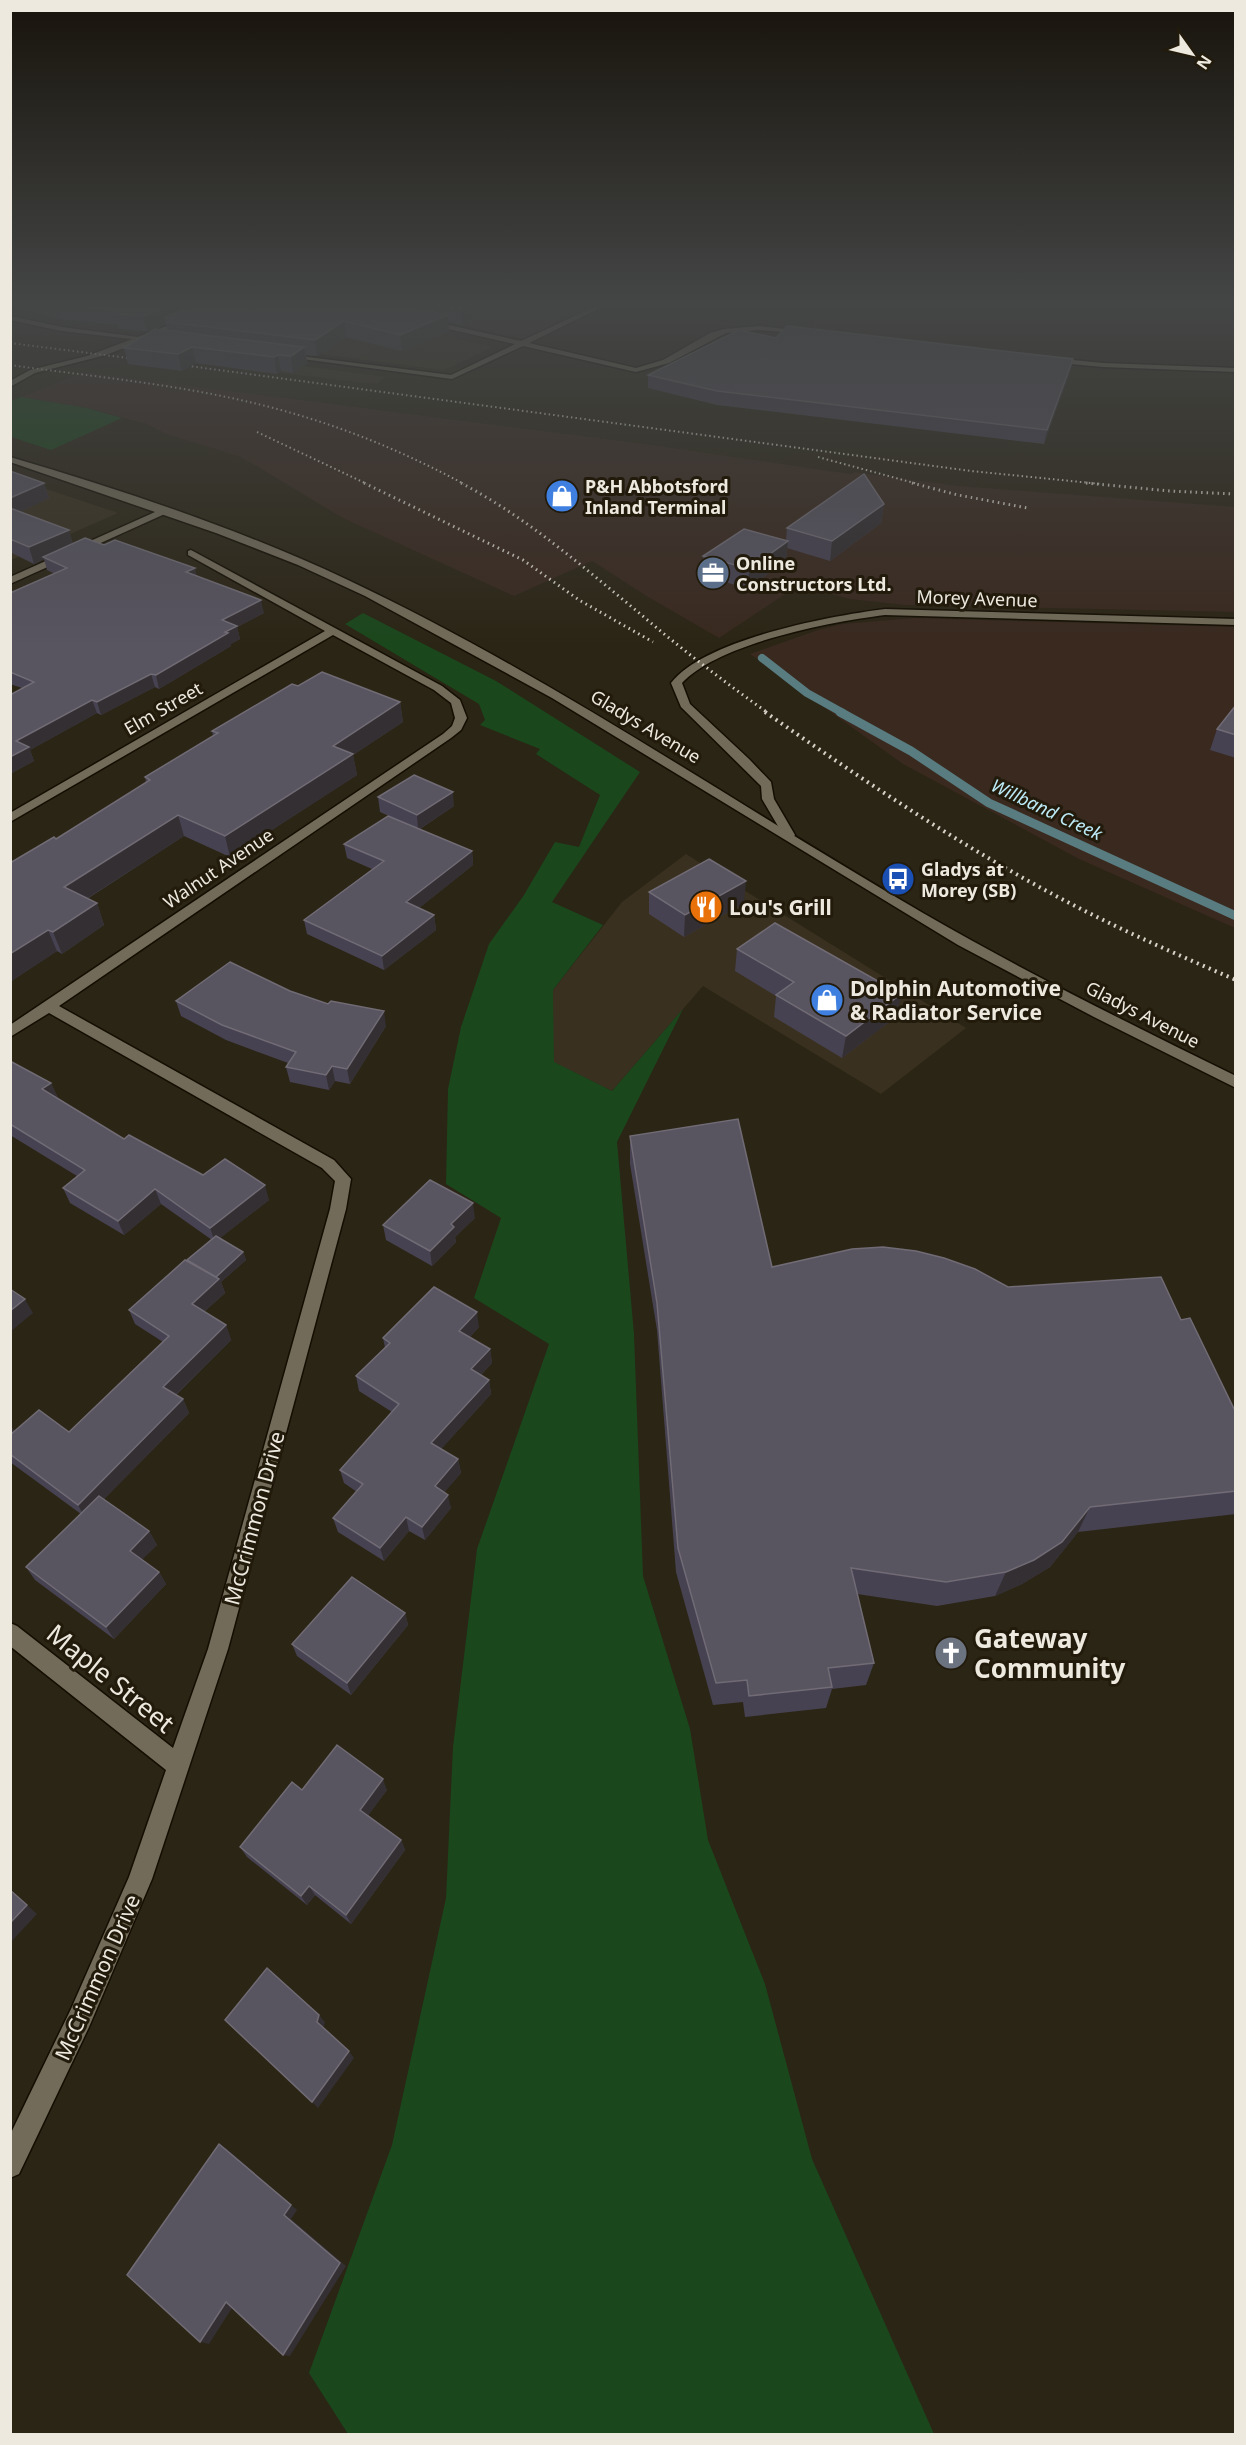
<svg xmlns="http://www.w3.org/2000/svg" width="1246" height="2445" viewBox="0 0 1246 2445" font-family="'Noto Sans',sans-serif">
	<rect width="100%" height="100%" fill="#2b2515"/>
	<g fill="#39301f">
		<polygon points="313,303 418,329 493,347 444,370 281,349"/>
		<polygon points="421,303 565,303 591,309 527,340 401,311"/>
		<polygon points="157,347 385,377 376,384 127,355"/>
		<polygon points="11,477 118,513 11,560"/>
		<polygon points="686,854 966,1028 881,1094 703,986 612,1091 553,1062 553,990 622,902"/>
	</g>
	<g fill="#39291f">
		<polygon points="84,372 658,446 851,474 854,472 959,486 1235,507 1235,612 905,605 850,599 799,585 719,638 648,597 592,561 514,596 343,518 241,457 164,433 147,424 87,408 21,397"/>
		<polygon points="913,618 1235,627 1235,928 1079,859 903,764 750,654 818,630 843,624"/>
	</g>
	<g fill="#1b471c">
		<polygon points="21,397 87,408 122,418 51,450 11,437 11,401"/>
		<polygon points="363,613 496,681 640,772 552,902 603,925 553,990 554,1062 612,1091 683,1009 617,1142 634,1334 643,1576 690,1729 708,1840 765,1984 812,2159 934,2434 348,2434 309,2373 392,2145 446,1898 453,1747 477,1549 549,1344 474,1298 501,1218 446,1184 448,1089 461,1027 489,944 524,895 555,842 579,847 600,795 536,754 540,749 480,725 485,720 479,704 345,624"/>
	</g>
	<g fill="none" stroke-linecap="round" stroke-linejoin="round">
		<polyline stroke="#597c81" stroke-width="8" points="762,658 807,693 843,713"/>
		<polyline stroke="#597c81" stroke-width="9" points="840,712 911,751 989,803 1236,916"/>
		<defs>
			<g id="minor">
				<polygon points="596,306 598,309 529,343 636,368 663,360 710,333 724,329 759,326 809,332 805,334 759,330 726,333 669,363 636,372 523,346 452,379 280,356 284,354 451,375 515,344 426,324 426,320 521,341"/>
				<polygon points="10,316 62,327 161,340 157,342 62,331 10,320"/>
				<polygon points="1052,358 1103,363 1236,368 1236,372 1103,367 1049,362 1048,360"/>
				<polygon points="191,550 442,686 460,700 467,718 461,730 451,738 59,1006 334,1160 351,1179 346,1209 228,1649 152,1879 89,2027 19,2174 10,2178 10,2135 71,2009 129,1877 166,1770 10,1646 10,1623 17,1626 173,1748 208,1649 330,1209 335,1181 322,1168 49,1013 10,1037 10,1025 443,734 452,726 455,718 451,703 434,690 333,635 10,822 10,813 325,631 188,555 188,551"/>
				<path d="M 885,609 L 1236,619 L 1236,625 L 885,615 C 830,622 719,643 682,683 L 690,704 L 749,759 L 771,782 L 774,799 L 795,835 L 793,838 L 785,838 L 762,799 L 761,786 L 681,707 L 671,683 C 705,639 830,616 885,609 Z"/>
			</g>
			<polygon id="tertiary" points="164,508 169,511 167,513 10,584 10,577"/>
			<g id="secondary">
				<polygon points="183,320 190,322 106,355 35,373 10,387 10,381 30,370 87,356"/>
				<path d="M 10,457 C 123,490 242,530 348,580 C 549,675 732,802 923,913 C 1025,972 1130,1024 1236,1076 L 1236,1088 L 1094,1017 L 958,945 L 552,698 L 365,596 L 298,565 L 216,533 L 10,462 Z"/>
			</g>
		</defs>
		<use href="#minor" stroke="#140e02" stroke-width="3"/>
		<use href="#tertiary" stroke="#140e02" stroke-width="3"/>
		<use href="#secondary" stroke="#140e02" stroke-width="3"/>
		<use href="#minor" fill="#726b59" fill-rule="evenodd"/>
		<use href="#tertiary" fill="#726b59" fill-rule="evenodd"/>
		<use href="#secondary" fill="#726b59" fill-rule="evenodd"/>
		<g stroke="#d6d2c7" stroke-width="2" stroke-dasharray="1.5 3" stroke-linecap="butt">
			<polyline points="10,343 144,360"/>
			<polyline points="174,364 971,471 1101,484"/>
			<path d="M 10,365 C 103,378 197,386 288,412 C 349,429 408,454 464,484"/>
			<polyline points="257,432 367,484"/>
			<polyline points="818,457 918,484"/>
		</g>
		<g stroke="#d6d2c7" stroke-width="3" stroke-dasharray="1.5 4" stroke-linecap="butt">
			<polyline points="364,483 523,560 579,600 653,642"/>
			<path d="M 461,483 C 526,517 582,566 638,612 C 680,648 723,681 768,713"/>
			<polyline points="912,483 958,495 1028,508"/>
			<polyline points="1086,483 1170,491 1236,494"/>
		</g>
		<path stroke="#d6d2c7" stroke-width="4" stroke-dasharray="2 4.5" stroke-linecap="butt" d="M 765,712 C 860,778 956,843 1058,897 C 1116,928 1176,954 1236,980"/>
	</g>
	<g fill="#474251">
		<polygon points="10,303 513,303 462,325 448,322 449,331 402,351 346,337 317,356 306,355 307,363 293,373 281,371 277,374 196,363 182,371 128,364 124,348 167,331 166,324 147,331 119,329 118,325 58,319 10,305"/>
		<polygon points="776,338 1073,359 1070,372 1044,444 717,405 648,388 648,375"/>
		<polygon points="10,471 44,483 49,498 20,512 73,543 196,576 264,613 237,627 240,639 231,644 231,646 159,689 155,687 101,715 97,713 30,750 34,761 10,774 22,688 10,684 10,593 55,574 47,570 44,559 34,564 10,552"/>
		<polygon points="884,504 881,523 830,561 787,548 786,560 748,589 703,575 703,556 786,540 787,528"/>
		<polygon points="298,686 400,702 403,722 353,755 357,775 230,857 184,836 87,899 97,903 104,925 62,954 57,951 10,982 56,839 146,783 145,777 213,736 212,731"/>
		<polygon points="1236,705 1236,758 1210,750 1217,729"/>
		<polygon points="378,797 454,806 420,829 472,851 473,865 419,908 434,915 436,930 384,970 307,934 304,920 372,869 347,858 344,844 391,817 380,812"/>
		<polygon points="649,892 744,903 684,937 649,914"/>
		<polygon points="737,949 897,1016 842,1058 774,1017 776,996 735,971"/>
		<polygon points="290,991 386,1026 350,1084 335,1081 329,1090 290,1082 286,1067 288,1063 226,1040 181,1016 176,1001"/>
		<polygon points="10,1061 51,1083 58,1098 124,1139 203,1175 269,1200 220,1238 243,1252 246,1260 221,1282 225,1293 204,1312 226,1325 231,1340 176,1395 183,1399 189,1413 104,1499 149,1531 157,1545 142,1559 159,1572 166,1584 114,1639 35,1580 26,1567 81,1514 10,1462 10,1425 15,1432 69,1432 163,1342 135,1324 129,1310 212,1240 161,1204 124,1235 70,1203 63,1188 77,1176 10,1135"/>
		<polygon points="630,1136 772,1267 1008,1287 1181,1320 1236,1413 1236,1514 1078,1532 1050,1567 1022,1584 995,1596 937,1606 857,1594 874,1663 866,1685 832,1689 826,1708 745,1717 743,1702 713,1705 676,1572 657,1330 630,1164"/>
		<polygon points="475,1218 455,1237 456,1242 432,1266 386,1240 383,1225"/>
		<polygon points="479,1327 470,1337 490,1349 492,1363 481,1375 489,1380 491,1394 441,1449 458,1459 461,1473 444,1492 451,1508 425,1540 409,1531 384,1561 338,1532 333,1518 357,1492 344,1483 340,1470 392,1412 359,1391 356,1376 385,1348 383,1338"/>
		<polygon points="405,1613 408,1625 351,1695 297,1656 292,1644"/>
		<polygon points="302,1790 387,1790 368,1815 401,1840 405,1850 351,1924 315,1895 307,1905 247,1857 240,1847"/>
	</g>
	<g fill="#342f32">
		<polygon points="178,303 223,303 173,318 164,318 166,324 147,331 143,316"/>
		<polygon points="476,303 513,303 462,325 461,310"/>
		<polygon points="448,315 449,331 402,351 400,335"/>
		<polygon points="344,321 346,337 317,356 315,340"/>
		<polygon points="192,347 196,363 182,371 178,354"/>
		<polygon points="304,347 307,363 293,373 291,356"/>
		<polygon points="278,355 281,371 277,374 274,357"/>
		<polygon points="1073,359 1070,372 1044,444 1047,430"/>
		<polygon points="44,483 49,498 10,517 10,498"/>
		<polygon points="884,504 881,523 830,561 832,541"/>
		<polygon points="69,530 74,546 43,557 44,559 34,564 29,547"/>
		<polygon points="788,541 786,560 748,589 749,569"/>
		<polygon points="195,568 198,581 186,572"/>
		<polygon points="261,600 264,613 237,627 240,639 231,644 231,646 159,689 156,675 222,620"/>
		<polygon points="151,674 155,687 101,715 97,702"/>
		<polygon points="92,700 97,713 30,750 34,761 10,774 10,757 16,741"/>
		<polygon points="400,702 403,722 353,755 357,775 230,857 225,836 333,746"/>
		<polygon points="453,792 454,806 418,830 417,815"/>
		<polygon points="178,815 184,836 72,908 64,887"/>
		<polygon points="472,851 473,865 408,917 406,902"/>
		<polygon points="746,881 744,903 684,937 685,915"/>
		<polygon points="97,903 104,925 62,954 53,932"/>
		<polygon points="434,915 436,930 384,970 382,956"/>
		<polygon points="48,930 57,951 10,982 10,954"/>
		<polygon points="901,994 897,1016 842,1058 846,1036"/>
		<polygon points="384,1011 386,1026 350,1084 347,1069"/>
		<polygon points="332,1066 335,1081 329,1090 326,1075"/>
		<polygon points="51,1083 58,1098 42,1089"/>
		<polygon points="265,1185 269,1200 215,1242 210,1228"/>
		<polygon points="155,1189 161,1204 124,1235 118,1221"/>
		<polygon points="473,1203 475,1218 455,1237 456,1242 432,1266 430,1251 451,1224"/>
		<polygon points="243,1252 246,1260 221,1282 225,1293 197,1318 192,1304 215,1277"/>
		<polygon points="25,1299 33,1313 10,1332 10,1311"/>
		<polygon points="477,1312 479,1327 462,1345 459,1331"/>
		<polygon points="226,1325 231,1340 169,1401 163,1387"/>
		<polygon points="490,1349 492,1363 473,1383 471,1369"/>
		<polygon points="489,1380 491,1394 434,1457 431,1443"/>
		<polygon points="183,1399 189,1413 85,1518 78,1505"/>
		<polygon points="10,1425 15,1432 10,1436"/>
		<polygon points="458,1459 461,1473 438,1500 435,1486"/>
		<polygon points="448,1495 451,1508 425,1540 422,1527"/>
		<polygon points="1090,1507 1078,1532 1050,1567 1022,1584 995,1596 1006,1572"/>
		<polygon points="406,1517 409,1531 384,1561 380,1548"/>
		<polygon points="149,1531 157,1545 138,1564 130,1551"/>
		<polygon points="159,1572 166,1584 114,1639 106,1627"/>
		<polygon points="405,1613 408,1625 351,1695 347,1683"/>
		<polygon points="383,1779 387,1790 365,1820 360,1810"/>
		<polygon points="401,1840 405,1850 351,1924 346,1915"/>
		<polygon points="309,1886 315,1895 307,1905 301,1896"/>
		<polygon points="10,1889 37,1914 10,1943"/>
		<polygon points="319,2015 325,2022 323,2030 317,2022"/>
		<polygon points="349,2051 354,2058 318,2108 312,2102"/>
		<polygon points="219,2144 227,2149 297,2210 291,2219 346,2266 290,2356 283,2355 284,2215"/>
		<polygon points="226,2302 234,2305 209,2344 200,2342"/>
	</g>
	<g fill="#585460" stroke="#706b74" stroke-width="1.5">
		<polygon points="54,303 178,303 143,316 115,313 119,311"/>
		<polygon points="200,303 397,303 448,315 400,335 344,321 315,340 167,322 173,318 164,318"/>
		<polygon points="432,303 476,303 461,310"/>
		<polygon points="787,326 1073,359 1047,430 717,391 648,375 739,330 776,338"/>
		<polygon points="155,329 304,347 291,356 278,355 274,357 192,347 178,354 124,348"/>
		<polygon points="10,471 44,483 10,498"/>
		<polygon points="864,474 884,504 832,541 787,528"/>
		<polygon points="10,508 69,530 29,547 10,539"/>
		<polygon points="744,529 788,541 749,569 703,556"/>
		<polygon points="85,538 104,545 115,540 195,568 186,572 261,600 222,620 237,626 225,632 228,633 156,675 151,674 97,702 92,700 16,741 29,747 10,757 10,695 34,682 10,672 10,593 67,568 43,557"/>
		<polygon points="322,672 400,702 333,746 353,754 225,836 178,815 64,887 97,903 53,932 48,930 10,954 10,863 54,837 56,839 150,780 145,777 218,733 212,731 292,684 298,686"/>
		<polygon points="1236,705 1236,735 1217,729"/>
		<polygon points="414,775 453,792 417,815 378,797"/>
		<polygon points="388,816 472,851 406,902 434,915 382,956 304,920 384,861 344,844"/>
		<polygon points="709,859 746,881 685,915 649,892"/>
		<polygon points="775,923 901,994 846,1036 776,995 794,982 737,949"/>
		<polygon points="230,962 290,991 328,1004 331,1001 384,1011 347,1069 332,1066 326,1075 286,1067 296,1052 222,1025 176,1001"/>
		<polygon points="10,1061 51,1083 42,1089 124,1139 129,1135 203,1175 225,1159 265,1185 210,1228 155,1189 118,1221 63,1188 85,1170 10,1124"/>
		<polygon points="738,1119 772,1267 852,1249 883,1247 916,1251 944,1258 975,1269 1008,1287 1161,1277 1181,1320 1190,1318 1236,1413 1236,1491 1090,1507 1062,1542 1034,1560 1006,1572 946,1582 851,1568 874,1663 828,1668 832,1687 749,1696 747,1680 716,1683 678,1548 657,1303 630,1136"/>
		<polygon points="430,1180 473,1203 451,1224 454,1227 430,1251 383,1225"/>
		<polygon points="216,1236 243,1252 216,1277 187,1260"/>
		<polygon points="185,1260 219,1279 192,1304 226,1325 163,1387 183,1399 78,1505 10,1454 10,1435 39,1410 69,1432 169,1336 129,1310"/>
		<polygon points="434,1287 477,1312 459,1331 490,1349 471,1369 489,1380 431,1443 458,1459 435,1486 448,1495 422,1527 406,1517 380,1548 333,1518 363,1484 340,1470 399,1404 356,1376 390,1343 383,1338"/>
		<polygon points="10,1289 25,1299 10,1311"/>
		<polygon points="99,1496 149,1531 130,1551 159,1572 106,1627 26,1567"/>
		<polygon points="352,1577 405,1613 347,1683 292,1644"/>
		<polygon points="337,1745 383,1779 360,1810 401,1840 346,1915 309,1886 301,1896 240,1847 292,1782 302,1790"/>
		<polygon points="10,1890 27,1905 10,1923"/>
		<polygon points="267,1968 319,2015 317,2022 349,2051 312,2102 225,2020"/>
		<polygon points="219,2144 291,2205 284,2215 340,2263 283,2355 226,2302 200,2342 127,2275"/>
	</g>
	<linearGradient id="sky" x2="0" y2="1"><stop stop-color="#18140c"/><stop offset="0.47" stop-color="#444646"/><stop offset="1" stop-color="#444646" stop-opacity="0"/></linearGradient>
	<rect width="1246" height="645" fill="url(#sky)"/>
	<defs>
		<symbol id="shop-disc" viewBox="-11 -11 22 22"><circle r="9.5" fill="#3f7fe0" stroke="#221b0c"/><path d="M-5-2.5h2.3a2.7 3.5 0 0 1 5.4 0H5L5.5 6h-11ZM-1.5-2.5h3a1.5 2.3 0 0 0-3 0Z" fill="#fff"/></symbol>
		<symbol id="office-disc" viewBox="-11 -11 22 22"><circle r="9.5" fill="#5c6f8a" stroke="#221b0c"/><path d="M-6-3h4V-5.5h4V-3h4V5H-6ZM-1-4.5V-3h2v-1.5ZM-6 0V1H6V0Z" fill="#fff"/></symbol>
		<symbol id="bus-disc" viewBox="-11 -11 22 22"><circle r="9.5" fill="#1a4fb4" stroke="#221b0c"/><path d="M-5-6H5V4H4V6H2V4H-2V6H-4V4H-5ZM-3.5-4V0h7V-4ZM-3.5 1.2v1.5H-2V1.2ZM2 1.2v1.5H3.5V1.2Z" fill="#fff"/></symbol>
		<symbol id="restaurant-disc" viewBox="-11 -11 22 22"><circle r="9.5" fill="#e8710a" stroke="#221b0c"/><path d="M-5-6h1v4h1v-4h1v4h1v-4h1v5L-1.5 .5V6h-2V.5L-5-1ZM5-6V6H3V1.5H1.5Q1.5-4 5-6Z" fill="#fff"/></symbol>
		<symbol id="church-disc" viewBox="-11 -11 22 22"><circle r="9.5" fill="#6b7280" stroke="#221b0c"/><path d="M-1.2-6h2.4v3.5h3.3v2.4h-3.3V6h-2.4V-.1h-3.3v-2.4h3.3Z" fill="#fff"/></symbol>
	</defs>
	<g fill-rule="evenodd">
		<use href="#shop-disc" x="543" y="477" width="38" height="38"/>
		<use href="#office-disc" x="694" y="554" width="38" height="38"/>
		<use href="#bus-disc" x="879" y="860" width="38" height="38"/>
		<use href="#restaurant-disc" x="687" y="888" width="38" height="38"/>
		<use href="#shop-disc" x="808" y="981" width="38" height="38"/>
		<use href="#church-disc" x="932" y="1634" width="38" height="38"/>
	</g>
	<g text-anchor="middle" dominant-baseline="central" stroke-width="6" stroke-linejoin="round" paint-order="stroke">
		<g font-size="18" font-weight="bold" fill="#ede9df" stroke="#221b0c" text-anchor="start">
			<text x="585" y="486">P&amp;H Abbotsford<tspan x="585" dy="21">Inland Terminal</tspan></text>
			<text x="736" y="563">Online<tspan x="736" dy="21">Constructors Ltd.</tspan></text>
			<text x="921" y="869">Gladys at<tspan x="921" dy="21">Morey (SB)</tspan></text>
		</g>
		<g font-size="18" fill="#ede9df" stroke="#221b0c">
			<text transform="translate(977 598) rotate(2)">Morey Avenue</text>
			<text transform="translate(163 708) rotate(-30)">Elm Street</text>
			<text transform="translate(646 726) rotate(31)">Gladys Avenue</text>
			<text transform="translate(218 868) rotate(-34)">Walnut Avenue</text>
			<text transform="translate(1143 1014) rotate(27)">Gladys Avenue</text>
		</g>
		<g font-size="18" font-style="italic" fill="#bdebf7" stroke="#221b0c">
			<text transform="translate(1047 809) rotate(25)">Willband Creek</text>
		</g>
		<g font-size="21" font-weight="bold" fill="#ede9df" stroke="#221b0c" text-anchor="start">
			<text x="729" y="907">Lou's Grill</text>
			<text x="850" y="988">Dolphin Automotive<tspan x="850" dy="24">&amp; Radiator Service</tspan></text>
		</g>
		<g font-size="21" fill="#ede9df" stroke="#221b0c">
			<text transform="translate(254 1518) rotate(-75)">McCrimmon Drive</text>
			<text transform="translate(97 1977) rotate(-66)">McCrimmon Drive</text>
		</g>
		<g font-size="26" font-weight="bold" fill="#ede9df" stroke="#221b0c" text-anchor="start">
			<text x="974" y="1638">Gateway<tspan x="974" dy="30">Community</tspan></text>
		</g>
		<g font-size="26" fill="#ede9df" stroke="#221b0c">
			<text transform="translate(111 1678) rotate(39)">Maple Street</text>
		</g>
	</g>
	<rect width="1246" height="2445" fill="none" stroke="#ede9df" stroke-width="24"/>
	<g transform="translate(1192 54) rotate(124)" stroke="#221b0c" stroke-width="4.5" paint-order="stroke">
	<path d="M0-4.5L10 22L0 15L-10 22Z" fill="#ede9df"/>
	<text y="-9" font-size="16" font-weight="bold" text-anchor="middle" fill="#ede9df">N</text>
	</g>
</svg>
